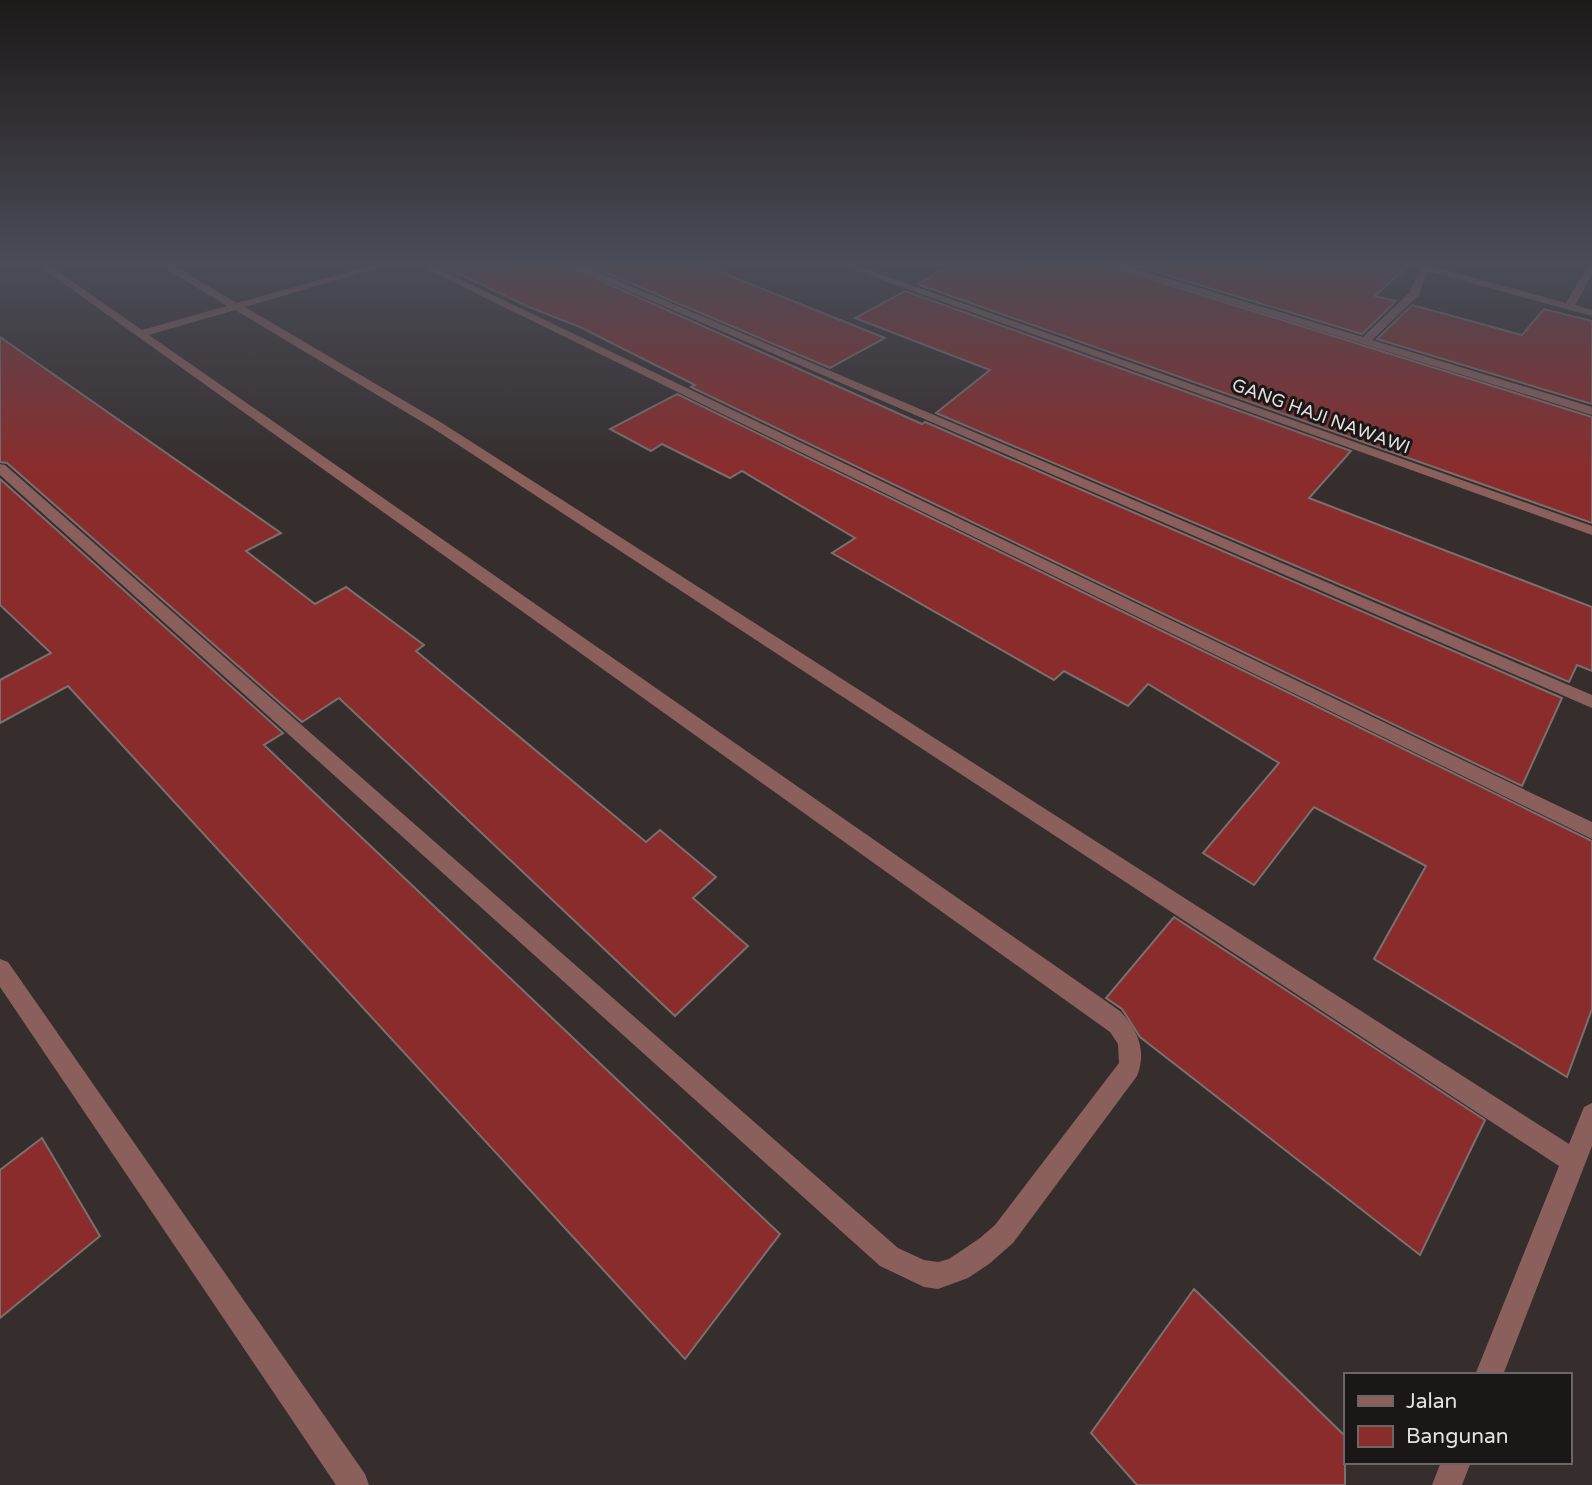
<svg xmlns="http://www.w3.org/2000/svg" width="1592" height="1485" viewBox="0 0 1592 1485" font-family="'Varela Round',sans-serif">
	<rect width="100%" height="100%" fill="#352e2d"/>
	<g fill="#8b2c2c" stroke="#79706f" stroke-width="2">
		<polygon points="436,263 562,263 922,424 925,422 1562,698 1522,786 691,387 695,385 580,327 529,307"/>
		<polygon points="583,263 698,263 885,338 830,368"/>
		<polygon points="957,263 1100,263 1592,417 1592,523 917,284"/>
		<polygon points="1126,263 1401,263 1407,267 1375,296 1396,301 1362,334"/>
		<polygon points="905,291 1351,451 1309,498 1592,607 1592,671 1577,665 1569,682 936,413 990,370 855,318"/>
		<polygon points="1412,305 1522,335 1544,309 1592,321 1592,404 1377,339"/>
		<polygon points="0,337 281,533 246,551 315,604 346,587 424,645 416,651 646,842 660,830 716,877 693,898 748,946 675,1016 339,698 302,722 7,463 0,462"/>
		<polygon points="677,394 1592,841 1592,1009 1567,1077 1374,959 1426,866 1314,807 1254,885 1203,853 1279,763 1148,684 1128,706 1064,671 1054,680 832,553 855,538 742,471 730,478 662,444 651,451 610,429"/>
		<polygon points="0,479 283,733 264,745 780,1234 685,1359 68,686 0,723 0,680 51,653 0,605"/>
		<polygon points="1174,917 1485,1120 1420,1255 1140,1037 1122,1009 1106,998"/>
		<polygon points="42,1138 100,1236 0,1318 0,1170"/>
		<polygon points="1194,1289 1345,1436 1345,1485 1137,1485 1091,1433"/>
	</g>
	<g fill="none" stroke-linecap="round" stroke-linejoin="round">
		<g fill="#8b5f5c" fill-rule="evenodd">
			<path d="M 35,263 L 46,263 L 142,330 L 227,306 L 157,263 L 169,263 L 237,303 L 380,263 L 395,263 L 245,307 L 442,423 L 1569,1144 L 1584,1107 L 1592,1103 L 1592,1146 L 1503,1375 L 1475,1375 L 1559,1166 L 434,429 L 235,310 L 149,335 L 1120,1011 C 1138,1030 1147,1051 1137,1076 L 1013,1243 L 989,1264 L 968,1278 L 938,1289 L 924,1287 L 880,1266 L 0,475 L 0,464 L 5,465 L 898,1248 L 924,1260 L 938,1262 L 949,1259 L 980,1238 L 995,1225 L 1119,1063 L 1118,1044 L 1110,1032 Z"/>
			<polygon points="414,263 426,263 1592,822 1592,839"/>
			<polygon points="564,263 577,263 1592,695 1592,708"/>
			<polygon points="835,263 849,263 1592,526 1592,535"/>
			<polygon points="1103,263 1117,263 1363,337 1410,292 1419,269 1404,263 1419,263 1566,303 1587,267 1592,264 1592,275 1575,305 1592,310 1592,316 1427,271 1419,295 1372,340 1592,407 1592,415"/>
			<polygon points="0,959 8,962 365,1474 369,1485 336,1485 0,987"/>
			<polygon points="1441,1462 1471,1462 1462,1485 1432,1485"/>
		</g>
	</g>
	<linearGradient id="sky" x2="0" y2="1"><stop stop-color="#1d1919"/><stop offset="0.56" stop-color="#4b4c57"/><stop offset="1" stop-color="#4b4c57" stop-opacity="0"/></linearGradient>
	<rect width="1592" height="471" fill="url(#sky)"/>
	<g text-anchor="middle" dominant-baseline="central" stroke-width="6" stroke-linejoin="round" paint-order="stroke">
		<g font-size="18" fill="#e5e0e0" stroke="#1a1716">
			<text transform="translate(1321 416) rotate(20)">GANG HAJI NAWAWI</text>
		</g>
	</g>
	<rect x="1344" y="1373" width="228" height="91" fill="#1a1716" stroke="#6b6767" stroke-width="2"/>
	<rect x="1358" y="1396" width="35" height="10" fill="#8b5f5c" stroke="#6b6767" stroke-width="2"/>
	<text x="1406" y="1408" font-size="21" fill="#e5e0e0">Jalan</text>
	<rect x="1358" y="1426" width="35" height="21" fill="#8b2c2c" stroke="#6b6767" stroke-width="2"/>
	<text x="1406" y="1443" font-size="21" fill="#e5e0e0">Bangunan</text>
</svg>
